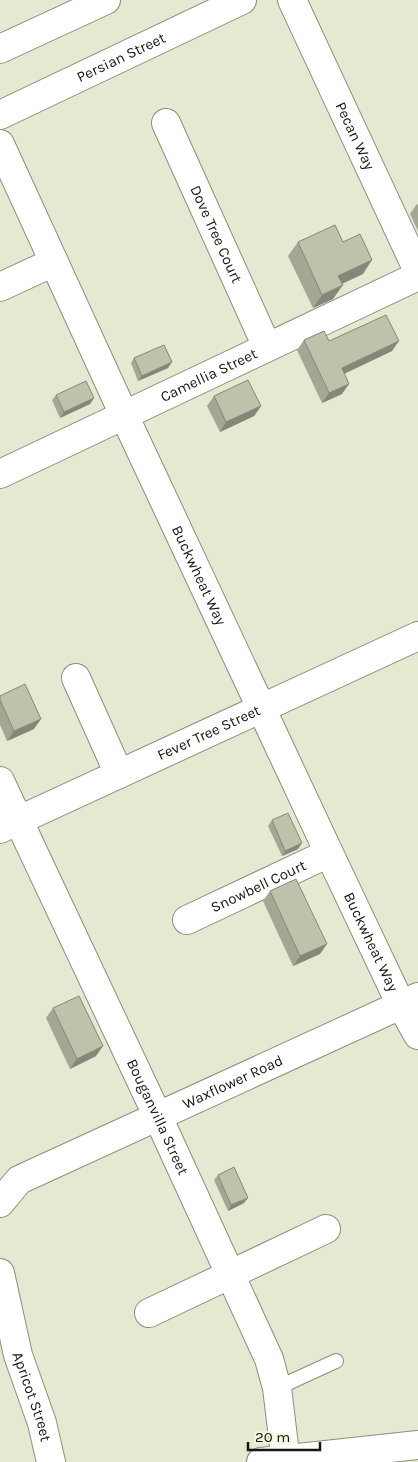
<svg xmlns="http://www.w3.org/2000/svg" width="418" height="1462" viewBox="0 0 418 1462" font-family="Karla,sans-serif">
	<rect width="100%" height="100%" fill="#e4e9d1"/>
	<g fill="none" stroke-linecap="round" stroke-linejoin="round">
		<defs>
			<polyline id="service" points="277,1388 336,1361"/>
			<g id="minor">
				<path id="s1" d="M 292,0 L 418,271"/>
				<path id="s2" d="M 0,115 L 242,0"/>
				<path id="s3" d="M 166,123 L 267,347"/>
				<path id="s4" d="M 0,144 L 124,415 L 329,853 L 401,1005 L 418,1035"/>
				<polyline points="0,287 54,262"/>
				<path id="s5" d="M 0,474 L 418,276"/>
				<polyline points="76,678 119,774"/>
				<path id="s6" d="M 0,781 L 158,1117 L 269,1359 L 277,1388 L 286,1462"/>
				<path id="s7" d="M 0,829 L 418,636"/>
				<path id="s8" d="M 187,920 L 329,853"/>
				<path id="s9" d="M 0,1203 L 19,1180 L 418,997"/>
				<path id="s10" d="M 0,1273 L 18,1355 L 42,1423 L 51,1462"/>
				<polyline points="149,1313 326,1229"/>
				<polyline points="261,1462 418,1445"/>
			</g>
			<polyline id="secondary" points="0,49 106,0"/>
		</defs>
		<use href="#service" stroke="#8b8f79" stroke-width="16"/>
		<use href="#minor" stroke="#8b8f79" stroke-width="30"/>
		<use href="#secondary" stroke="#8b8f79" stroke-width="30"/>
		<use href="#service" stroke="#fff" stroke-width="14"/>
		<use href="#minor" stroke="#fff" stroke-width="28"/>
		<use href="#secondary" stroke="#fff" stroke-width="28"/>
	</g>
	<g fill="#a3a793">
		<polygon points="418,204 418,231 410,214 416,205"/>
		<polygon points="298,242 343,242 363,274 342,283 333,299 313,308 288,256"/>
		<polygon points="304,340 329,341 392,351 344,374 342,394 322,403 297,350"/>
		<polygon points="134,358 168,368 138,381 131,363"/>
		<polygon points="56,395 94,398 90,404 60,418 52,400"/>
		<polygon points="214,396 261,406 254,416 220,432 207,406"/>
		<polygon points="0,696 34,729 7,741 0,725"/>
		<polygon points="272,820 298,849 282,856 268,826"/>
		<polygon points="270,891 320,954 293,966 263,901"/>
		<polygon points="53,1008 96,1056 70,1069 46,1018"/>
		<polygon points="218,1175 244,1203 228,1211 214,1180"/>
	</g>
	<g fill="#848878">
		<polygon points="372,260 363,274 329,290 338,276"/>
		<polygon points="343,285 333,299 313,308 322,295"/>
		<polygon points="399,341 392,351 335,378 342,368"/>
		<polygon points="172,362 168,368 138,381 142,376"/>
		<polygon points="349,384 342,394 322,403 329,393"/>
		<polygon points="94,398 90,404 60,418 64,412"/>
		<polygon points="261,406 254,416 220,432 226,422"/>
		<polygon points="41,719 34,729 7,741 14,731"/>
		<polygon points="302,843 298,849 282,856 285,851"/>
		<polygon points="327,944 320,954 293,966 300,956"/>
		<polygon points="103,1046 96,1056 70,1069 77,1059"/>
		<polygon points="248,1198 244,1203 228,1211 231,1205"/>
	</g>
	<g fill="#bdc2ab" stroke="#848878">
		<polygon points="335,225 343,242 360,234 372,260 338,276 343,285 322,295 298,242"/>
		<polygon points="386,315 399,341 342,368 349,384 329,393 304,340 324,331 329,341"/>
		<polygon points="164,345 172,362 142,376 134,358"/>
		<polygon points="248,380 261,406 226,422 214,396"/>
		<polygon points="86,381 94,398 64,412 56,395"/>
		<polygon points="25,684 41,719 14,731 0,700 0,696"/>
		<polygon points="288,813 302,843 285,851 272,820"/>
		<polygon points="296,879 327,944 300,956 270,891"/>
		<polygon points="79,996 103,1046 77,1059 53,1008"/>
		<polygon points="234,1167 248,1198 231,1205 218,1175"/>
	</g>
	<g text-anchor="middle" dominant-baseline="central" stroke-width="4.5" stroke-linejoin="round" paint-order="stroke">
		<g font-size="15" fill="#16170f" stroke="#f1f6de">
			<text stroke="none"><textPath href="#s2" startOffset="134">Persian Street</textPath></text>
			<text stroke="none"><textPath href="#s1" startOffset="150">Pecan Way</textPath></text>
			<text stroke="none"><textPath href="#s3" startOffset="122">Dove Tree Court</textPath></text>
			<text stroke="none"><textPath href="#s5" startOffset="231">Camellia Street</textPath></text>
			<text stroke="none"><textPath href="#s4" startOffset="475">Buckwheat Way</textPath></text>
			<text stroke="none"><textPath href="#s7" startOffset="230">Fever Tree Street</textPath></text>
			<text stroke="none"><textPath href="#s8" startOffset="79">Snowbell Court</textPath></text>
			<text stroke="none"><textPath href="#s4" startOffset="880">Buckwheat Way</textPath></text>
			<text stroke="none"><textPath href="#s9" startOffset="265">Waxflower Road</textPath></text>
			<text stroke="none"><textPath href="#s6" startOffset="371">Bouganvilla Street</textPath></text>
			<text stroke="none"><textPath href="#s10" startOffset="128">Apricot Street</textPath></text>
		</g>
	</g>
	<path d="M248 1442v8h72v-8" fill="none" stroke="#16170f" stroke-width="2.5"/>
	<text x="255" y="1442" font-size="15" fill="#16170f" stroke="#f1f6de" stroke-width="4" paint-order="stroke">20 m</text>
</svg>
